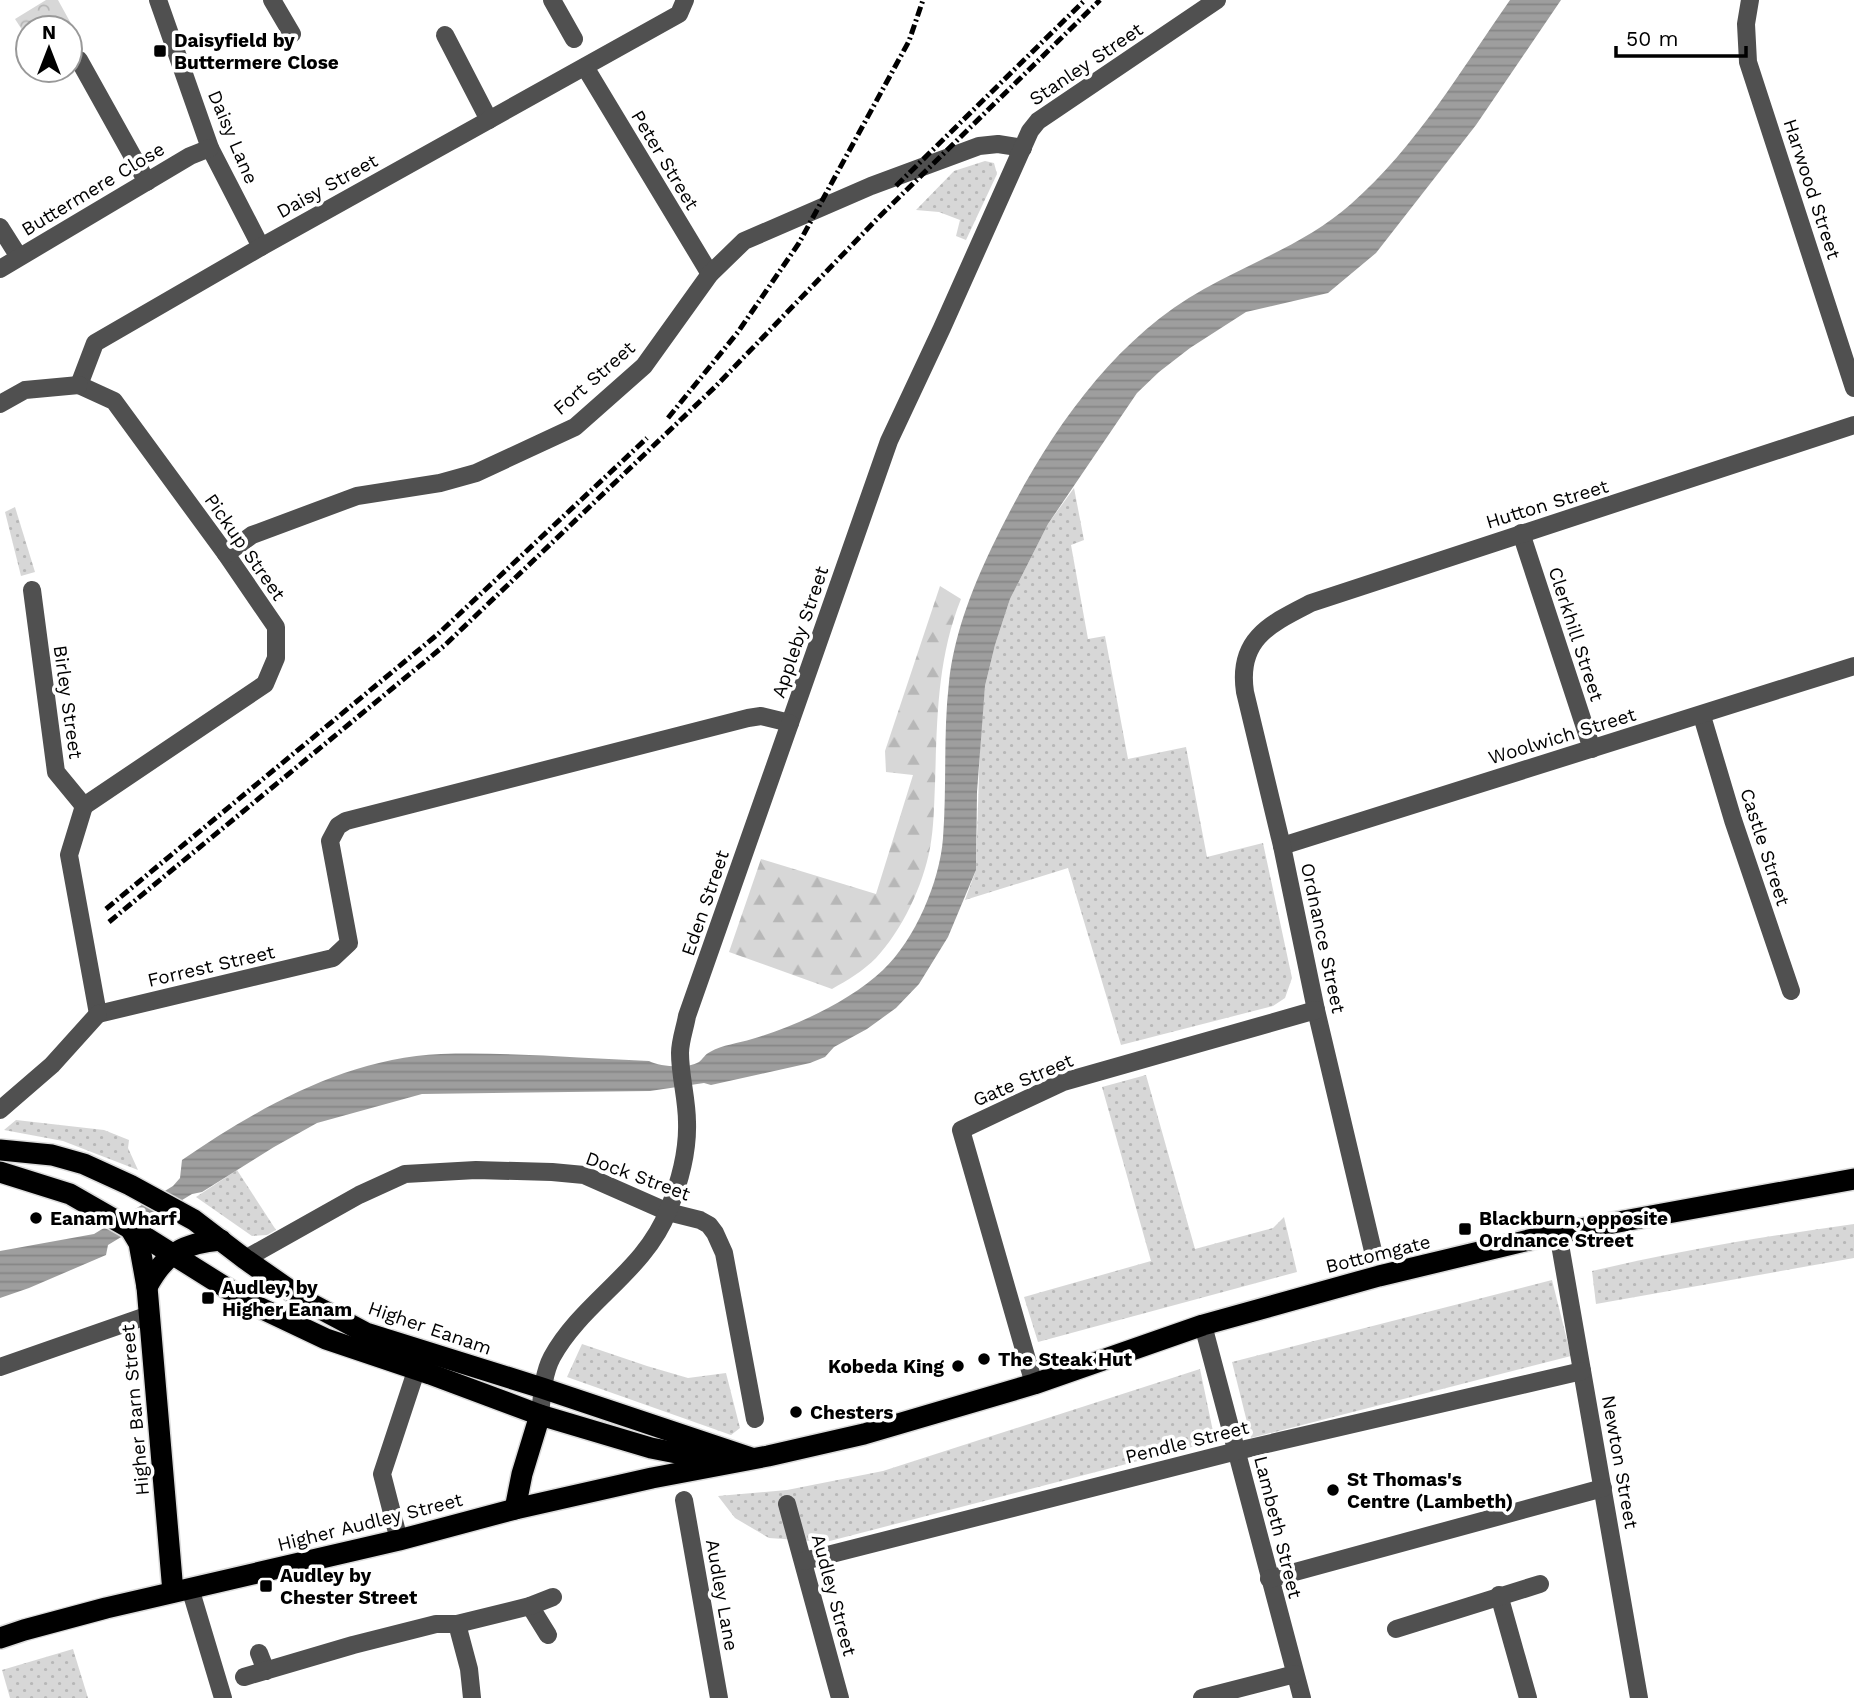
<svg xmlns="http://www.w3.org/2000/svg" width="1854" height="1698" viewBox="0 0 1854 1698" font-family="'Work Sans',sans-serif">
	<defs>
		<pattern id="grass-dots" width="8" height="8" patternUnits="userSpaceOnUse" patternTransform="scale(1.75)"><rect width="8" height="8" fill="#d7d7d7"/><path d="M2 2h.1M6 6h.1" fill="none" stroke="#b7b7b7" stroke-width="1.8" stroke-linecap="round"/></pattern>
		<pattern id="forest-firs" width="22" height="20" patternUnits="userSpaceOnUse" patternTransform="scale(1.75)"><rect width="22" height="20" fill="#d7d7d7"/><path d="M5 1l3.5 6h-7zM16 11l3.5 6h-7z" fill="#b7b7b7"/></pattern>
		<pattern id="park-crowns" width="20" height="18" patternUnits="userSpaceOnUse" patternTransform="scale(1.75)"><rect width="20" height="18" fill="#d7d7d7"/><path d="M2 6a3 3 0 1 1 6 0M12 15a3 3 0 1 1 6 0" fill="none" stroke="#b7b7b7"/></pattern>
		<pattern id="water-rules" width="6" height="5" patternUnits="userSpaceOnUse" patternTransform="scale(1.75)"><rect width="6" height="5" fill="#9e9e9e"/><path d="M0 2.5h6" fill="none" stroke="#868686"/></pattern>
	</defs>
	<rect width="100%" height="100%" fill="#fff"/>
	<g fill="url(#grass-dots)">
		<polygon points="985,161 994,163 997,174 966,240 956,236 960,220 939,212 916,210 954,171"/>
		<polygon points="1074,488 1084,540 1071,545 1088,639 1105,636 1128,759 1186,747 1207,857 1263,843 1292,978 1285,998 1273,1006 1121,1045 1068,868 965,900 976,870 980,740 985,686 995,645 1010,599 1048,524"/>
		<polygon points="15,507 35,572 21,576 5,512"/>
		<polygon points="1146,1075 1195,1249 1273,1228 1284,1217 1297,1272 1038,1342 1024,1297 1151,1261 1102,1087"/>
		<polygon points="16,1120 104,1130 129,1140 128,1148 138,1170 63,1141 4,1130"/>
		<polygon points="237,1170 276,1230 267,1235 252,1236 196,1197"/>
		<path d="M 1854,1224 L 1854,1258 L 1596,1304 L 1592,1271 C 1678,1251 1766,1236 1854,1224 Z"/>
		<polygon points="1552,1280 1571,1356 1251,1438 1232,1362"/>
		<polygon points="582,1344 647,1366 688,1378 726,1373 740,1428 731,1435 567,1377"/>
		<polygon points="1200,1369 1215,1441 826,1542 769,1538 735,1518 718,1496 787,1490 883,1471"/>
		<polygon points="73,1649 88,1698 10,1698 2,1670"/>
	</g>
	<path fill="url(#forest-firs)" d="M 940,586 L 961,599 C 937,659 937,721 935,784 C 934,805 934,827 930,848 C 923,886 902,930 876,958 C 863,971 848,980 832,989 L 729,952 L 761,859 L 876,894 L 913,775 L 886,772 L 885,751 Z"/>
	<polygon fill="url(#park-crowns)" points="46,0 58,0 74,29 70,32 70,28 28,28 28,39 15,19"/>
	<path fill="url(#water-rules)" d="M 1510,0 L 1561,0 L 1476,125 L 1376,253 L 1328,293 L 1246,312 L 1190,348 L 1159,372 L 1137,393 L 1048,524 L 1010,599 L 995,645 L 985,686 L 977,792 L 976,870 L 948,937 L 919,984 L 896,1008 L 867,1029 L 834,1047 L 825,1057 L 810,1063 L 711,1085 L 704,1083 L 650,1091 L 422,1094 L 317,1123 L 274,1147 L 202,1192 L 192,1194 L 108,1245 L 106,1255 L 29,1288 L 0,1298 L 0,1251 L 94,1234 L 173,1186 L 180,1178 L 182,1160 C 258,1108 346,1058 441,1054 C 510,1052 580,1058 649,1061 C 661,1067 687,1069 699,1062 C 703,1059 705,1054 710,1052 C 722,1045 739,1043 752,1039 C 796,1026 849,1002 883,970 C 915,940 940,881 943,838 C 947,786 943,734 949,682 C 954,636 971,591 991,549 C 1039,449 1105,344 1204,289 C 1253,262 1308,242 1351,204 C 1416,147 1461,70 1510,0 Z"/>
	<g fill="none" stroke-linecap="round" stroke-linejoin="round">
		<defs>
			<g id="highway">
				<polyline points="0,1150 52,1155 84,1164 130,1185 194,1220 245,1259 304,1300 366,1333 542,1388 751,1458"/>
				<polyline points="0,1172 70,1194 145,1237 252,1304 326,1339 430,1374 540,1415 651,1448 717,1461"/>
				<polyline points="130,1228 139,1243 147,1287 173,1592"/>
				<path d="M 147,1287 C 165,1253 184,1243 221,1240"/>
				<polyline points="515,1509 522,1474 540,1415"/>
				<polyline points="0,1638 24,1630 106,1608 399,1540 515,1509 652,1478 768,1456 864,1434 1034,1384 1203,1325 1379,1276 1558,1233 1854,1179"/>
			</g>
		</defs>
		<use href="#highway" stroke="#dbdbdb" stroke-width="24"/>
		<g stroke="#505050" stroke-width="18">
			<polyline points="158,0 210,148 261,247"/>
			<polyline points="272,0 292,34"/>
			<polyline points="552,0 574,39"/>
			<polyline points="1750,0 1746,24 1748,62 1854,388"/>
			<polyline points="445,35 489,120"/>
			<polyline points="79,60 147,182"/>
			<polyline points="585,67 710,274"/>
			<polyline points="0,227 19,257"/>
			<polyline points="0,269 190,156 210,148"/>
			<polyline points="79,385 95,343 261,247 679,14 685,0"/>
			<polyline points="79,385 114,401 226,554 276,627 276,658 265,684 84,806"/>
			<polyline points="0,404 25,390 79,385"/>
			<polyline points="1521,533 1592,749"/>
			<polyline points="226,554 252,535 357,496 440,483 476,473 575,427 644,366 710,274 744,241 871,186 979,146 998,144 1023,148"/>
			<polyline points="32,590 56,772 84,806 69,855 98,1014"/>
			<polyline points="1702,716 1733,820 1791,991"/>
			<polyline points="1282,846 1854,666"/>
			<polyline points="98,1014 333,958 349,943 330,841 338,826 346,821 748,718 761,716 790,723 889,441 942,328 1030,131 1038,121 1217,0"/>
			<polyline points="0,1110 52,1065 98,1014"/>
			<polyline points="1558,1233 1639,1698"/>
			<path d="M 1373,1251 L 1316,1010 L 1282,846 L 1245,692 C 1237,639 1270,624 1311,603 L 1854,425"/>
			<polyline points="245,1259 359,1195 405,1174 476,1170 552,1172 584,1175 668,1212 700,1220 709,1225 715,1233 724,1253 755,1419"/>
			<polyline points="1203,1325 1302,1698"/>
			<polyline points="0,1367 149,1315"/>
			<polyline points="1034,1384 961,1130 1063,1082 1316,1010"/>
			<path d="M 540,1415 C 542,1396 543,1374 552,1357 C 582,1302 645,1271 668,1211 C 679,1184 688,1151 687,1122 C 687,1099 680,1076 680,1053 C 680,1041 685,1028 687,1016 L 790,723"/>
			<polyline points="684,1500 719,1698"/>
			<polyline points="787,1504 840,1698"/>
			<polyline points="399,1540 382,1474 421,1356"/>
			<polyline points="804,1561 1237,1451 1582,1371"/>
			<polyline points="1269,1579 1603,1488"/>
			<polyline points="190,1588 223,1698"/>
			<polyline points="1499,1595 1528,1698"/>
			<polyline points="530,1606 548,1635"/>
			<polyline points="457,1624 469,1669 472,1698"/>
			<polyline points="1396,1629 1540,1584"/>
			<polyline points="259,1653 266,1671"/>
			<polyline points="244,1677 353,1645 436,1624 457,1624 530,1606 553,1597"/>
			<polyline points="1202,1698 1295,1674"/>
		</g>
		<use href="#highway" stroke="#000" stroke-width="21"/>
		<g stroke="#000" stroke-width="5" stroke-dasharray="10 3.5 2 3.5" stroke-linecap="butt">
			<polyline points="896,186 1085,0"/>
			<polyline points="668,418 738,332 799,243 909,41 923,0"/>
			<polyline points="106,909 438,634 647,438"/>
			<polyline points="109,922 445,645 715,387 879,217 1100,0"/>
		</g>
	</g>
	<g fill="#000" stroke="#fff" stroke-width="2.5">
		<rect x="153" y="44" width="14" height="14" rx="3.5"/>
		<circle cx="36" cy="1218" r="7"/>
		<rect x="1458" y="1222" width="14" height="14" rx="3.5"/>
		<rect x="201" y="1291" width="14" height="14" rx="3.5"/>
		<circle cx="984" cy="1359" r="7"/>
		<circle cx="958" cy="1366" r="7"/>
		<circle cx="796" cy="1412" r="7"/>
		<circle cx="1333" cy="1490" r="7"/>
		<rect x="259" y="1579" width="14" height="14" rx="3.5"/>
	</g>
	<g text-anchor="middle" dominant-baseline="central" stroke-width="7" stroke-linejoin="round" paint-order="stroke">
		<g font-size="19" font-weight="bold" fill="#000" stroke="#fff" text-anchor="start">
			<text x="174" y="40">Daisyfield by<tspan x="174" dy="22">Buttermere Close</tspan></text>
			<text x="50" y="1218">Eanam Wharf</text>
			<text x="1479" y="1218">Blackburn, opposite<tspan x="1479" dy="22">Ordnance Street</tspan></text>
			<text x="222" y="1287">Audley, by<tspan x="222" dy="22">Higher Eanam</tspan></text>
			<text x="998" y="1359">The Steak Hut</text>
			<text x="944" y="1366" text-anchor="end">Kobeda King</text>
			<text x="810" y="1412">Chesters</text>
			<text x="1347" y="1479">St Thomas's<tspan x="1347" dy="22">Centre (Lambeth)</tspan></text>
			<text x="280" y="1575">Audley by<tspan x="280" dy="22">Chester Street</tspan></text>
		</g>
		<g font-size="19" fill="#000" stroke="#fff">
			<text transform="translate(1086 64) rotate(-34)">Stanley Street</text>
			<text transform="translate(233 137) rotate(67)">Daisy Lane</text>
			<text transform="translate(665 160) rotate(59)">Peter Street</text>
			<text transform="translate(327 186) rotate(-29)">Daisy Street</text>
			<text transform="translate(93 189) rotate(-31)">Buttermere Close</text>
			<text transform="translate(1812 189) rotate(72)">Harwood Street</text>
			<text transform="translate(594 378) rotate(-41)">Fort Street</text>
			<text transform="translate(1547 504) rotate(-17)">Hutton Street</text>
			<text transform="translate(245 547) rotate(55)">Pickup Street</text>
			<text transform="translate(800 632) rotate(-71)">Appleby Street</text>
			<text transform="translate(1576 634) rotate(72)">Clerkhill Street</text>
			<text transform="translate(68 702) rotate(82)">Birley Street</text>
			<text transform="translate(1562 736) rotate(-17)">Woolwich Street</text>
			<text transform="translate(1765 847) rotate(72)">Castle Street</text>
			<text transform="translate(705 903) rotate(-71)">Eden Street</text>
			<text transform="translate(1323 938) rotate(78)">Ordnance Street</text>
			<text transform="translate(211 966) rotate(-13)">Forrest Street</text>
			<text transform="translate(1023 1080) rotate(-23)">Gate Street</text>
			<text transform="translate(638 1176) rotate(20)">Dock Street</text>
			<text transform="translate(1378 1254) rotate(-14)">Bottomgate</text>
			<text transform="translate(430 1328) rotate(19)">Higher Eanam</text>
			<text transform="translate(135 1410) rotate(-95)">Higher Barn Street</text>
			<text transform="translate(1187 1442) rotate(-14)">Pendle Street</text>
			<text transform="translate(1620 1462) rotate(80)">Newton Street</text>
			<text transform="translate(370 1522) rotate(-14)">Higher Audley Street</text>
			<text transform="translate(1278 1527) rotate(76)">Lambeth Street</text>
			<text transform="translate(722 1595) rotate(80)">Audley Lane</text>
			<text transform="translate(834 1595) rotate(75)">Audley Street</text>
		</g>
	</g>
	<g transform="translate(49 49)"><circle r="33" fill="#ffffff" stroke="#999999" stroke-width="2"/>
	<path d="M0-5L12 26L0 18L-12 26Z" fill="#000000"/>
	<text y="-10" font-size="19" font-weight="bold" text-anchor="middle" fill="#000000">N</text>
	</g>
	<path d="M1616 46v10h130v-10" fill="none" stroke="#000000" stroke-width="3.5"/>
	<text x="1626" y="46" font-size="21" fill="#000000" stroke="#ffffff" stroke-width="5" paint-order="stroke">50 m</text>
</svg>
